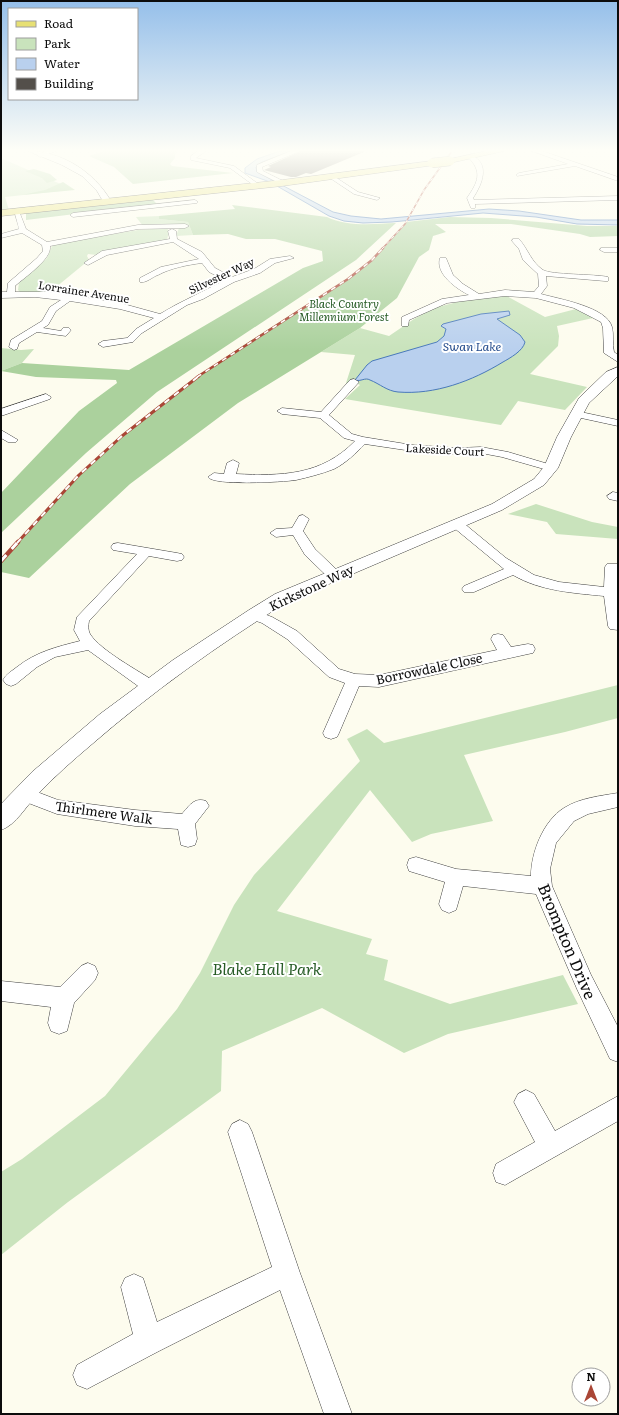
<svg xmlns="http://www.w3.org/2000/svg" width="619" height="1415" viewBox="0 0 619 1415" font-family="Literata,serif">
	<rect width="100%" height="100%" fill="#fdfcee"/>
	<g fill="#c9e3bc">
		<polygon points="3,159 63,185 69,190 5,197 9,210 1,211 1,160"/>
		<polygon points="159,216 159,219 188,222 193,235 176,236 179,228 187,228 185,225 143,226 136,217"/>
		<polygon points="167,228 169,231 167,240 119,248 97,255 88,254 87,256 89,260 50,292 20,292 18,290 19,283 47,258 53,244 138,230"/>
		<polygon points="505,295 545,317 576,309 593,318 557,326 559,336 558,346 530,374 587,387 565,410 518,401 501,425 345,399 360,385 354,382 346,383 355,355 321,352 360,328 389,336 414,319 434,308 473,298"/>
		<polygon points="1,348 21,350 34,349 22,363 1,371"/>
		<polygon points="536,504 592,522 618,527 618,539 556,534 547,522 508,514"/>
		<polygon points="618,685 618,718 565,732 464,755 493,821 431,834 412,842 370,790 277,911 372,939 366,954 388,960 384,980 450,1004 563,975 578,1004 448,1034 404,1053 322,1008 222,1051 221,1091 68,1202 1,1255 1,1172 22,1159 105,1096 177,1009 200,973 234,905 254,875 360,761 347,739 367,729 384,743"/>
	</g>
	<g fill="#abd19d">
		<polygon points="104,151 178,151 175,154 175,158 170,164 172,166 233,173 133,184 114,167 89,156"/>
		<polygon points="34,169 50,174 57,180 47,183 42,178 25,171"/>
		<polygon points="63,182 75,190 22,195 45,190"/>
		<polygon points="151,198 157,204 26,220 26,212"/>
		<path d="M 232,205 L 327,217 C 347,227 374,224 396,223 L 356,260 L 157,392 L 86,453 L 1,533 L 1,493 L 79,411 L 117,383 L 116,380 L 36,377 L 1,371 L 22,363 L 129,370 L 303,268 L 323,261 L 322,251 L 275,239 L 246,239 L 228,234 L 193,235 L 188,222 L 159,219 L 159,216 L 235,209 Z"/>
		<path d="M 450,217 L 491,218 L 587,226 L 618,226 L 618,236 L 590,237 L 580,234 L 511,224 L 435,224 L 446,232 L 433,236 L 429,250 L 419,257 L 397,298 L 360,328 L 238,403 L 130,484 L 29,578 L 1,572 L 1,562 C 40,518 78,473 123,435 C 195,373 277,324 357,273 L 378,255 L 406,222 Z"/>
	</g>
	<g fill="#b9d0ee" stroke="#4979bb">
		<polygon points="280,151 291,151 262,162 256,167 257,172 333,212 351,216 381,219 489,209 519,211 581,220 618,220 618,225 577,224 536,217 483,213 392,222 363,223 344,221 329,216 270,182 245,173 245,168 257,159"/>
		<path d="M 509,311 L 510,315 L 497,319 L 520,335 L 525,342 C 523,351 510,358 503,362 C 472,381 435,395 398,392 C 387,391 380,384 370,380 C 365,377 361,382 355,380 L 367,365 L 372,361 L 437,342 L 444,336 L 446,329 L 441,326 L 443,324 L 481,314 Z"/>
	</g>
	<polygon fill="#534f4a" points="301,151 364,151 364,152 311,174 306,173 296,177 291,177 264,170 271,167 268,166"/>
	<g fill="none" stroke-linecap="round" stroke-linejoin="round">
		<defs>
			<g id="minor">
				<polygon points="46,151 56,151 40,157 37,155"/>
				<polygon points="198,151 206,151 196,158 234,166 261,186 256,187 230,168 191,160 191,156"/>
				<polygon points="291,151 300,151 262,167 263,171 285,182 285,184 281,184 257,172 257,165"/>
				<polygon points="532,151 542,151 618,177 618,181 575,166 517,176 516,175 519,173 568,164"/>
				<path d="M 471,155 C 491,163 482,185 473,198 L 474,200 L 618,196 L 618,200 L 475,204 L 475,208 L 471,208 L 467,198 C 478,182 483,172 468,157 Z"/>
				<polygon points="332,175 358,192 380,198 377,200 354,194 330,178 330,176"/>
				<polygon points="195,200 198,202 197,203 73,217 70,215 73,213"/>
				<path d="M 14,210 L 19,211 L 26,229 L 47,242 L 138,225 L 185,224 L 189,226 L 185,228 L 138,229 L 50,246 C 52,259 25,277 15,286 L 15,292 L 50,292 L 120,303 L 160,314 C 181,301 203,292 225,280 L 209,272 L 202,263 C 187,265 171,268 158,275 C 152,277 147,283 140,282 L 140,278 L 161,267 L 199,259 L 173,242 L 107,255 L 88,265 L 84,263 L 102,251 L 170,239 L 168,231 L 172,229 L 176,231 L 177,239 L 202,252 L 215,268 L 232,277 L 254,269 L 270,259 L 290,256 L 294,258 L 275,263 L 260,273 L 234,282 L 203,299 L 187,305 L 142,333 L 133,342 L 103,347 L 98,344 L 103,341 L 127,338 L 136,329 L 154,318 L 120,309 L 70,301 L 56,311 L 48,325 L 43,328 L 61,331 L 63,328 L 69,328 L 71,330 L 66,336 L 37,332 L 19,343 L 17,349 L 14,350 L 9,347 L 11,340 L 42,321 L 50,307 L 61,300 L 35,297 L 1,298 L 1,292 L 7,292 L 8,283 L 37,258 L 43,251 L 42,245 L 22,233 L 1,238 L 1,234 L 19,229 Z"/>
				<path d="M 513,239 L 519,239 C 528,249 531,262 543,270 C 551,275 595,274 608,277 L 608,281 L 605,281 L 546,276 L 547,286 L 541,294 C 559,299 607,307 612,327 C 614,334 612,344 614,352 L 618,355 L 618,362 L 604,353 L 603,328 L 601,322 L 574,308 L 536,298 L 505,296 L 447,303 L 409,320 L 408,326 L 402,326 L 402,317 L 442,299 L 469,295 C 457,289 435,274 440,258 L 446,258 L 453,275 L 463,284 L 479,294 L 505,290 L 534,292 L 539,286 L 538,274 L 523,260 L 519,249 L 512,241 Z"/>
				<polygon points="601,248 618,248 618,252 604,252 600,250"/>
				<path d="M 354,379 L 359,382 L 329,415 L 352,434 L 363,437 L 412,445 L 457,448 L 481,447 L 508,452 L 555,466 L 557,468 L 551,471 L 502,457 L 481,453 L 457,454 L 412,451 L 365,444 C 356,453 346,463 334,469 C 321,474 309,477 296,480 C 283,482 214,486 208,477 L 214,473 L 224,474 L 227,463 L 233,460 L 239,463 L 236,474 C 281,476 321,476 355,441 L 344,438 L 320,418 L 282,414 L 277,411 L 282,408 L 321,412 L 350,380 Z"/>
				<polygon points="46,394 51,397 50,399 1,416 1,409"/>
				<polygon points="576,411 618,420 618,426 572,416 571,414 572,412"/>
				<polygon points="1,430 18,440 16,442 8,442 1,438"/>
				<polygon points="613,492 618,493 618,501 609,499 607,496"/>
				<polygon points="303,515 309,519 303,531 315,549 339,572 341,575 339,578 329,578 305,555 293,535 276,537 270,533 276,529 292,528 299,516"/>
				<path d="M 457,520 L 461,521 L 506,558 L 534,575 L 559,582 L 604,587 L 605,567 L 607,564 L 617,564 L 618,630 L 610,629 L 608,626 L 604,596 C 574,593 540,591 513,575 L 474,592 L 464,592 L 462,589 L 464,586 L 504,569 L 453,527 L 451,524 Z"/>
				<path d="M 118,543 L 177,553 L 182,554 L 184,557 L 182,560 L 177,561 L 149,556 L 89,621 C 88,626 88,630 90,634 C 101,651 139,671 157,683 L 159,687 L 157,691 L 151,693 L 145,691 L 88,650 L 55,657 L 37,667 L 16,684 L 11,686 L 6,684 L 3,680 C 6,674 12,671 17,667 C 36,652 56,647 80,641 L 74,630 L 77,617 L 137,554 L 113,550 L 111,547 L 113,544 Z"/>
				<polygon points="253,610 272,617 297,631 339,669 355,674 379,675 497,650 491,639 493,635 498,634 503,635 511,647 528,644 533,645 535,649 533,653 528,654 379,687 359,686 339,733 337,737 331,739 325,737 323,733 345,683 329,677 287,639 262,623 248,618 246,615 248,612"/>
				<path d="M 24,787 L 58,800 L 135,810 L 182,814 C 189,806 194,797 206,801 L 209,806 L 195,824 L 197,839 L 195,845 L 188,847 L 181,845 L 178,829 L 135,826 L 57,814 L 18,799 L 15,794 L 18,789 Z"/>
				<path d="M 618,793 L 618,807 L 588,814 L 574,821 L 556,843 L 550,869 L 552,886 L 591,975 L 618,1027 L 618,1062 L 610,1059 L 577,989 L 536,894 L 463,886 L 456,910 L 449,913 L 442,910 L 439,904 L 445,882 L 409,871 L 407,865 L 409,859 L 416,857 L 456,869 L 531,876 C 531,853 543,821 564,808 C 580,798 600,796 618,793 Z"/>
				<polygon points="88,963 95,966 98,973 95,980 74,1003 67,1031 59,1034 51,1031 48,1023 51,1007 1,1001 1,981 60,987 81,966"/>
				<polygon points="526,1090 534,1094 555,1131 618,1096 618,1121 505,1185 496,1182 493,1173 496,1164 535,1142 514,1102 518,1094"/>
				<polygon points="240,1120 248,1124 252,1132 300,1273 352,1414 324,1414 280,1290 159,1351 87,1389 77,1385 73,1375 77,1365 133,1334 121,1287 125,1278 134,1274 143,1278 157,1322 272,1267 228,1132 232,1124"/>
			</g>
			<g id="tertiary">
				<path d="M 28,151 C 62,151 94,172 111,201 L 110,203 L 104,203 L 97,191 L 82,176 L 62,165 Z"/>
				<path d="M 618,367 L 618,376 L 589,403 L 571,437 L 558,468 L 544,485 L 502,510 L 287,602 C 218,645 152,692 91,745 C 72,761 54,777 37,795 C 26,806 16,825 1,830 L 1,804 L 32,772 L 100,714 L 173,660 L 249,610 L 275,594 L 492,504 L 534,479 L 544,467 L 557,437 L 579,398 L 606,372 Z"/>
			</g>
			<g id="primary">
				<polygon points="486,151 504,151 450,163 446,161 450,159"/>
				<polygon points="432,161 436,163 435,165 282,186 1,216 1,210 282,180"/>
			</g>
		</defs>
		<use href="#minor" stroke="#3f3f3f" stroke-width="1"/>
		<use href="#tertiary" stroke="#3f3f3f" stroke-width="1"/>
		<use href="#primary" stroke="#1d1d1d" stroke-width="1"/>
		<use href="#minor" fill="#fff" fill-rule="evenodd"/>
		<use href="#tertiary" fill="#fff" fill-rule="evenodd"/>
		<use href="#primary" fill="#e7e074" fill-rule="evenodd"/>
		<defs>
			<polyline id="rail-far3" points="382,249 405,224 424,190 452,151"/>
			<polyline id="rail-far2" points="197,377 348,279 372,260 383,248"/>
			<polyline id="rail-far1" points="17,543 79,475 122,436 199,376"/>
			<polyline id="rail" points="1,561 18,542"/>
		</defs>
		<use href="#rail-far3" stroke="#aa4636" stroke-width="1.5"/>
		<use href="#rail-far2" stroke="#aa4636" stroke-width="2.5"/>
		<use href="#rail-far1" stroke="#aa4636" stroke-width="3"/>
		<use href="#rail" stroke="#aa4636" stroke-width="4.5"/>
		<use href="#rail-far3" stroke="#fff" stroke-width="1" stroke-dasharray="3.5" stroke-linecap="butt"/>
		<use href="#rail-far2" stroke="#fff" stroke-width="1.5" stroke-dasharray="5" stroke-linecap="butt"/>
		<use href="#rail-far1" stroke="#fff" stroke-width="2" stroke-dasharray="6" stroke-linecap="butt"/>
		<use href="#rail" stroke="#fff" stroke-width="3" stroke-dasharray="8" stroke-linecap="butt"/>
		<defs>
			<polyline id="primary-bridge" points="432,163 450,161"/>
		</defs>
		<use href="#primary-bridge" stroke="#1d1d1d" stroke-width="10" stroke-linecap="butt"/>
		<use href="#primary-bridge" stroke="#e7e074" stroke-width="9"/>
	</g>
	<linearGradient id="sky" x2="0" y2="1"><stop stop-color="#95bfea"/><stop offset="0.43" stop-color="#fefef7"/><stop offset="1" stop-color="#fefef7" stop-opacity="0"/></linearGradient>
	<rect width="619" height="350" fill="url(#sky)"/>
	<g text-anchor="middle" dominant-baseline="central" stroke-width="4" stroke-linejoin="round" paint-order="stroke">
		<g font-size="11" fill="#0c0c0c" stroke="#fff">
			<text transform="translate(221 275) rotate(-25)">Silvester Way</text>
			<text transform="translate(84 291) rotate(9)">Lorrainer Avenue</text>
			<text transform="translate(445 449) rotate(3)">Lakeside Court</text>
		</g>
		<g font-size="11" font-style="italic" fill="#265b25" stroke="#fff">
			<text x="344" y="303">Black Country<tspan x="344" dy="13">Millennium Forest</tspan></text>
		</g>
		<g font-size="12" font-style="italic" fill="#264d8d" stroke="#fff">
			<text x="472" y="346">Swan Lake</text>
		</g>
		<g font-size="13" fill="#0c0c0c" stroke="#fff">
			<text transform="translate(311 587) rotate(-25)">Kirkstone Way</text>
			<text transform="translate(429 668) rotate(-12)">Borrowdale Close</text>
			<text transform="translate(104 812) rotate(8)">Thirlmere Walk</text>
		</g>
		<g font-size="16" fill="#0c0c0c" stroke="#fff">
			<text transform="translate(568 941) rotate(67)">Brompton Drive</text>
		</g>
		<g font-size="16" font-style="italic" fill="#265b25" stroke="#fff">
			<text x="267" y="968">Blake Hall Park</text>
		</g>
	</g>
	<rect width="619" height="1415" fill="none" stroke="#0c0c0c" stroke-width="4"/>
	<rect x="8" y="8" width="130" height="92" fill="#ffffff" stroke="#9e9e9e"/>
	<rect x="16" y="21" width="20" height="6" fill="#e7e074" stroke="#9e9e9e"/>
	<text x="44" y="28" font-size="12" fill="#0c0c0c">Road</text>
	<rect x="16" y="38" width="20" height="12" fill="#c9e3bc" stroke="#9e9e9e"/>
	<text x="44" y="48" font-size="12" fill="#0c0c0c">Park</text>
	<rect x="16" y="58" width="20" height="12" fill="#b9d0ee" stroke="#9e9e9e"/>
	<text x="44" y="68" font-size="12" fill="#0c0c0c">Water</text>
	<rect x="16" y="78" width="20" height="12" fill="#534f4a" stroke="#9e9e9e"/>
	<text x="44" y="88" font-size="12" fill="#0c0c0c">Building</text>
	<g transform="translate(591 1387)"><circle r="19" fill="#ffffff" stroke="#9e9e9e"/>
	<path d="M0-3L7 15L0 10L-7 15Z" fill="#aa4636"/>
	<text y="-6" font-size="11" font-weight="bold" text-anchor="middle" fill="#0c0c0c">N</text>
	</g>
</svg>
